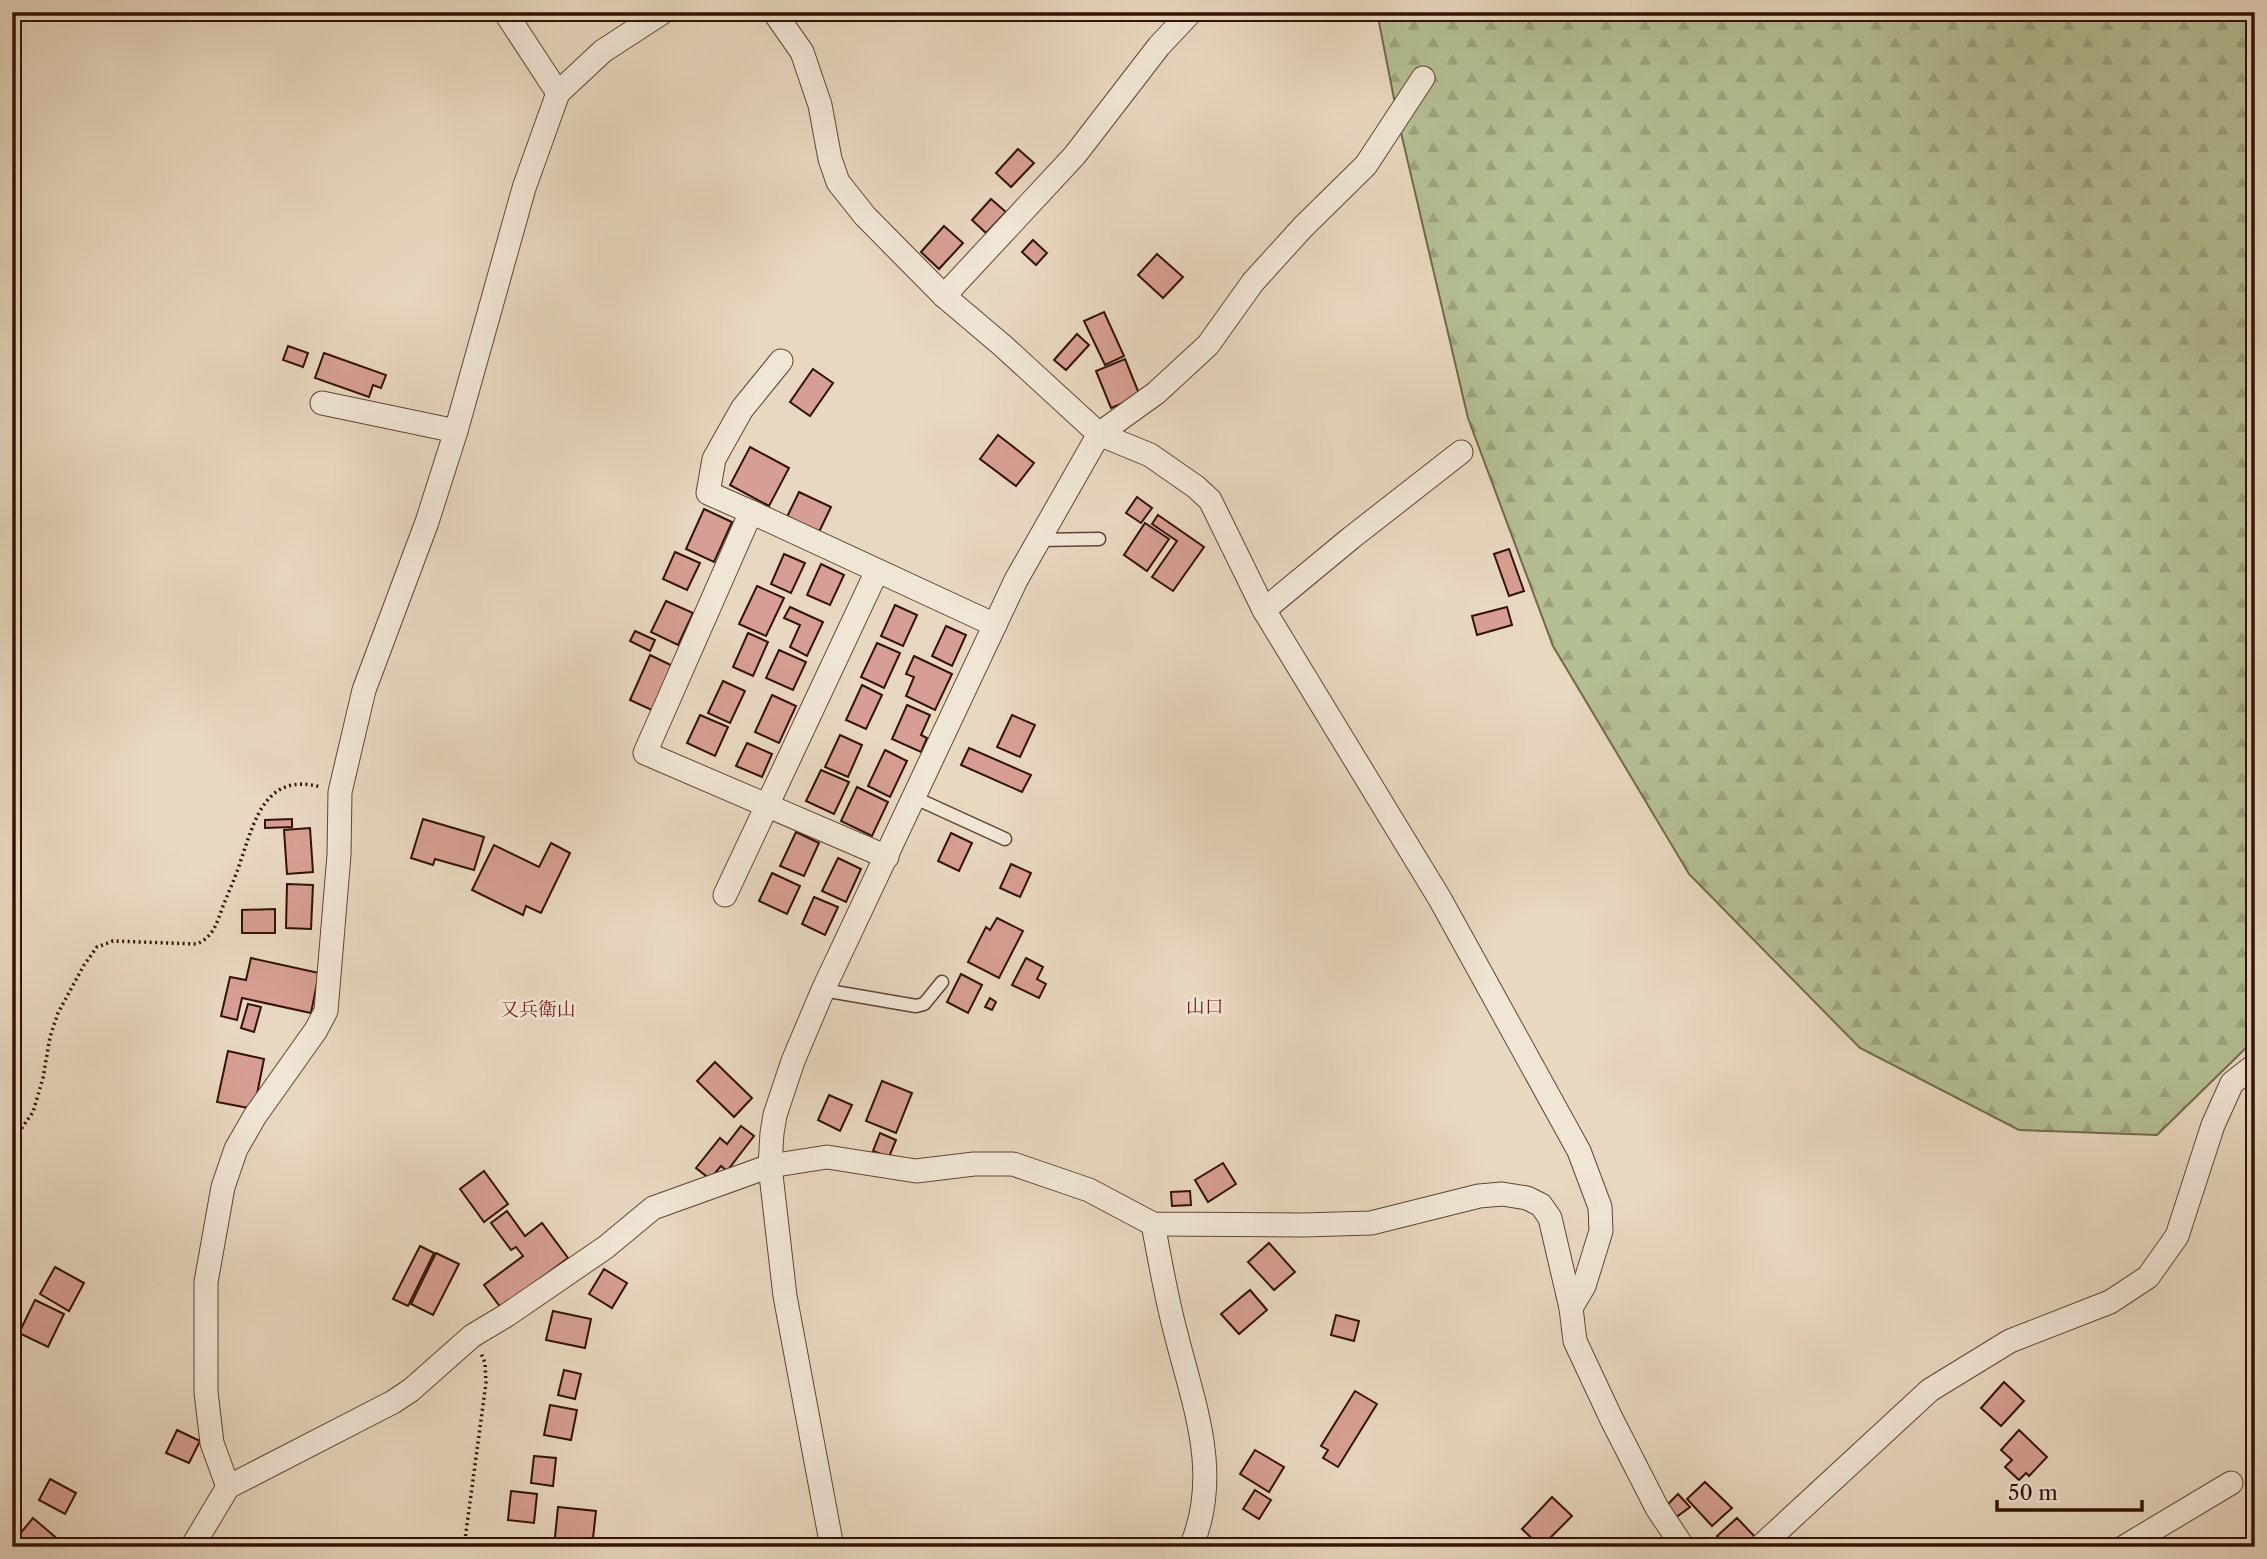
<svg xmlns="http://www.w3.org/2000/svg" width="2267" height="1559" viewBox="0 0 2267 1559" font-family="'Libre Caslon Text','Noto Serif JP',serif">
	<defs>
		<pattern id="forest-firs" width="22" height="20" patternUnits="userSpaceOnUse" patternTransform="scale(1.75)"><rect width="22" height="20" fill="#b4bf94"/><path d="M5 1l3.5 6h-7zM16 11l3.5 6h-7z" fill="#9ba37e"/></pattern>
	</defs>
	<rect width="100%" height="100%" fill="#e8d8c0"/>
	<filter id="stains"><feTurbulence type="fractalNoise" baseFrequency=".00286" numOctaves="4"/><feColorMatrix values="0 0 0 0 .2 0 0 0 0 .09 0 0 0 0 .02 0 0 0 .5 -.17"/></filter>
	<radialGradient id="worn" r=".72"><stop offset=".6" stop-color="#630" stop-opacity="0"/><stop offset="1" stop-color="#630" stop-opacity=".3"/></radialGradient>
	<polygon fill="url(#forest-firs)" stroke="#74684c" stroke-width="2" points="1377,12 2255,12 2255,1035 2249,1045 2157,1135 2019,1130 1860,1048 1689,874 1553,646 1468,418 1399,124"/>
	<g fill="#d79f93" stroke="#331205" stroke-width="2">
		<polygon points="1018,149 1034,163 1011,187 996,173"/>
		<polygon points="991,199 1006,212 986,233 972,220"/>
		<polygon points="944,226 963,243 939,269 921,252"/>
		<polygon points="1033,240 1047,253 1036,265 1022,252"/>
		<polygon points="1157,254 1183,277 1163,298 1138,275"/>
		<polygon points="1104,312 1124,356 1105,365 1084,321"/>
		<polygon points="1077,334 1089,345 1066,370 1054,360"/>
		<polygon points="288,346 308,353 303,367 283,360"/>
		<polygon points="324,353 386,375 381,388 373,385 369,397 315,378"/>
		<polygon points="1125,359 1140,396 1111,408 1096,371"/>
		<polygon points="813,369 833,383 810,416 790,402"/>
		<polygon points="998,435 1034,463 1016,486 980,459"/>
		<polygon points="750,447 789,468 769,506 730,485"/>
		<polygon points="799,492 831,507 819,532 787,517"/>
		<polygon points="1137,497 1152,508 1141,523 1126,513"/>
		<polygon points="704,509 732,522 714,562 686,549"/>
		<polygon points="1158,515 1204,547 1173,591 1152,577 1177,541 1152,524"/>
		<polygon points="1145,523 1169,539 1147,571 1124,555"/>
		<polygon points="1509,549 1524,591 1509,596 1494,554"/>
		<polygon points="675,552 700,563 687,590 663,579"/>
		<polygon points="784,554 805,563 791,593 771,584"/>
		<polygon points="821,564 844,575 830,605 807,595"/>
		<polygon points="757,586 784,598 766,636 739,624"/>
		<polygon points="666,601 693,613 678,645 651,632"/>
		<polygon points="895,605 917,615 903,646 881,636"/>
		<polygon points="790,607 823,622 807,656 790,647 800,625 784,618"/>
		<polygon points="1507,607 1512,625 1477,635 1472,616"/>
		<polygon points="946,626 966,635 952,666 932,656"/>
		<polygon points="635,631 655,640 650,651 630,641"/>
		<polygon points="748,633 768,642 753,676 733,667"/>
		<polygon points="877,643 900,653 884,688 861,677"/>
		<polygon points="779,650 806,662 793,690 766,678"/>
		<polygon points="650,655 677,668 656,712 630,700"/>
		<polygon points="914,656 952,674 935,710 906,696 914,677 906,674"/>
		<polygon points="723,681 745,691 730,723 708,713"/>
		<polygon points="862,685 882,695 866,729 846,720"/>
		<polygon points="772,695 796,706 779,743 755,732"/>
		<polygon points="907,705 930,715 921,735 927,738 921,752 892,739"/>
		<polygon points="700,715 728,727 715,756 687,743"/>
		<polygon points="1012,715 1035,725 1020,757 997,747"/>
		<polygon points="840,735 862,745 848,777 825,767"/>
		<polygon points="747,743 772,754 762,777 736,766"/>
		<polygon points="969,748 1031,775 1022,792 961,765"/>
		<polygon points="885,750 907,761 890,797 868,786"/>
		<polygon points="821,770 849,782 834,814 806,801"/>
		<polygon points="857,787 888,802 872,836 841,821"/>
		<polygon points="292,819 292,827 265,828 265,820"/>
		<polygon points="423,819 484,837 474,870 435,859 433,865 411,858"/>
		<polygon points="310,828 313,872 287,874 284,830"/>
		<polygon points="796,832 819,843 804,876 780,866"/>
		<polygon points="951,833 972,843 959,871 938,861"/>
		<polygon points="551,843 570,853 541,913 526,906 523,915 472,890 494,845 539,867"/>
		<polygon points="838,858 861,869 846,902 822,891"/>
		<polygon points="1011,864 1031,873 1020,897 1000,888"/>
		<polygon points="772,873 800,886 787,914 759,901"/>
		<polygon points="287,884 313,885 311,929 286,928"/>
		<polygon points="814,897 838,907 825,935 802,924"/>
		<polygon points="275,909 275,933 242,933 242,910"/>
		<polygon points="997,918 1023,931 999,978 968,962 986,927 990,930"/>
		<polygon points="251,958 319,973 311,1013 242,998 237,1020 221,1016 230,977 246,980"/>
		<polygon points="1026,958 1043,967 1037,979 1046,984 1039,998 1012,985"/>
		<polygon points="961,974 982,985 968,1013 947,1002"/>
		<polygon points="990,998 996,1002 992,1010 985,1007"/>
		<polygon points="248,1004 261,1007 254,1032 241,1028"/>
		<polygon points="228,1051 264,1059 254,1109 217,1102"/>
		<polygon points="715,1062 752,1098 734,1117 697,1081"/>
		<polygon points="882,1081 912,1093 896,1133 866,1121"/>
		<polygon points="829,1095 852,1105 840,1131 818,1120"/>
		<polygon points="741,1126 754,1136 727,1171 721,1166 710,1179 696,1168 720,1138 727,1144"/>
		<polygon points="880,1133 896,1140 889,1157 873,1151"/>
		<polygon points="1223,1163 1236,1184 1208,1202 1195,1180"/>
		<polygon points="484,1171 508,1204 484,1222 460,1189"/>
		<polygon points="1190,1191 1191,1205 1172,1206 1171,1192"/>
		<polygon points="507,1211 525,1236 542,1223 568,1258 501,1308 484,1285 523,1256 516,1247 511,1250 491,1223"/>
		<polygon points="1269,1243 1295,1272 1274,1290 1248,1262"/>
		<polygon points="420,1246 434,1253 408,1306 393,1299"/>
		<polygon points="436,1253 459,1264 433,1315 411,1304"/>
		<polygon points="55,1267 84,1283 69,1311 40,1294"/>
		<polygon points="604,1269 627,1283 612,1308 589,1294"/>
		<polygon points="1250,1290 1267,1310 1239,1334 1221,1314"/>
		<polygon points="35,1300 64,1314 48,1347 19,1333"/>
		<polygon points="553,1311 591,1319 585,1348 546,1340"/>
		<polygon points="1336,1315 1359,1321 1354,1341 1331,1335"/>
		<polygon points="564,1370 581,1374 575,1399 558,1395"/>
		<polygon points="2004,1382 2024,1401 2001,1426 1981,1408"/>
		<polygon points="1355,1391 1377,1404 1338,1467 1323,1458 1328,1450 1321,1446"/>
		<polygon points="550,1405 577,1410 571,1440 544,1435"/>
		<polygon points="177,1430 200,1441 189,1463 166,1453"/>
		<polygon points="2019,1430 2047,1457 2029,1476 2026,1473 2019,1480 2005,1467 2012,1460 2001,1450"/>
		<polygon points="1255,1450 1284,1467 1269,1492 1240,1474"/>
		<polygon points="534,1456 556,1458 553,1486 531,1483"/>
		<polygon points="50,1479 76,1493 65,1514 39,1500"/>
		<polygon points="1705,1482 1732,1508 1712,1526 1687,1499"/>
		<polygon points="1255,1490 1271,1500 1259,1519 1243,1509"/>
		<polygon points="511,1491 537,1494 534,1523 508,1520"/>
		<polygon points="1678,1494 1690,1507 1675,1518 1666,1506"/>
		<polygon points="1552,1497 1572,1516 1541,1547 1522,1529"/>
		<polygon points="558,1507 596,1511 592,1547 554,1547"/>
		<polygon points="33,1518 67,1547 33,1547 19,1535"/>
		<polygon points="1737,1518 1759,1541 1753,1547 1727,1547 1717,1536"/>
	</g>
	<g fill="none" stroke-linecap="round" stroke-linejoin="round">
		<defs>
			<g id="lane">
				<polyline points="1037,540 1099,539"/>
				<polyline points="913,797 1005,839"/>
				<polyline points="823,990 916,1006 924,1004 942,982"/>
			</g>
			<g id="street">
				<polyline points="505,12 558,93"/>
				<polyline points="774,12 802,52 820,105 830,159 838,182 865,216 944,296 1003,346 1099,434 1150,455 1196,487 1210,500 1264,610 1440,899 1579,1151 1600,1207 1601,1231 1584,1286 1571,1308"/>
				<polyline points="944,296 1075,155 1159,46 1191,12"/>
				<polyline points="322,403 456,431"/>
				<polyline points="751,512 708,493 714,459 742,409 781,361"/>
				<polyline points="1264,610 1351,538 1461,452"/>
				<polyline points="887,857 645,753 751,512 995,625"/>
				<polyline points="725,895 877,571"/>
				<path d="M 1153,1224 C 1160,1260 1166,1297 1176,1334 C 1194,1406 1222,1474 1191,1547"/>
				<polyline points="228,1487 212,1443 206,1392 206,1282 223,1187 236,1149 255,1116 316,1030 326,1011 339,855 340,792 364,690 427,522 456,431 524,188 558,93 603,51 663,12"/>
				<polyline points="192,1547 228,1487 393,1402 411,1390 472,1336 507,1315 606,1247 653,1208 770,1166 827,1157 916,1171 974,1164 1013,1164 1089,1190 1153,1224 1303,1225 1371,1223 1479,1196 1502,1194 1527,1198 1541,1205 1550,1218 1571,1308 1575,1341 1611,1418 1657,1508 1683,1547"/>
				<polyline points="832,1547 785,1296 770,1166 772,1133 775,1115 793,1061 823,990 1016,580 1099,434 1156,393 1208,345 1253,282 1303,227 1366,165 1423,78"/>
				<polyline points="1760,1547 1930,1390 2010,1341 2110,1302 2148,1277 2177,1236 2213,1125 2232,1083 2255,1065"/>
				<polyline points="2124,1547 2231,1483"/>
			</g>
		</defs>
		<use href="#lane" stroke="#604434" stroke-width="15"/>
		<use href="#street" stroke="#604434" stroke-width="25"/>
		<g stroke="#331205" stroke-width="3.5" stroke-dasharray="2 3.5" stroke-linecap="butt">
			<path d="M 12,1142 L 33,1112 L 43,1078 L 50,1037 L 58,1013 L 84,965 L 97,947 L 113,941 L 196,944 C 213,938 217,923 223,906 C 229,891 236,876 241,860 C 255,819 266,772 321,787"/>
			<polyline points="464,1547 486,1383 485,1363 481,1353"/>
		</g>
		<use href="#lane" stroke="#f0e6d6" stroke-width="12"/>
		<use href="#street" stroke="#f0e6d6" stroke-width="23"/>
	</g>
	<g text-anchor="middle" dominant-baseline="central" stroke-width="5" stroke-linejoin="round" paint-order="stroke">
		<g font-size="19" fill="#7a1f14" stroke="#f0e6d6">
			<text x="1205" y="1006">山口</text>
			<text x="538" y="1009">又兵衛山</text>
		</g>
	</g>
	<rect width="2267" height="1559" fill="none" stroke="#e8d8c0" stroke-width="42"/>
	<rect x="14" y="14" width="2239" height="1531" fill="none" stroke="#331205" stroke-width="3.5"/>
	<rect x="21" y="21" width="2225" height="1517" fill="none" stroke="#331205" stroke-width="2"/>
	<path d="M1997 1500v10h145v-10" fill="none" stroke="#331205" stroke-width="3.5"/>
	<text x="2008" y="1500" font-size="21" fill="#331205" stroke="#f0e6d6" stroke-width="5" paint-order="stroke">50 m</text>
	<rect width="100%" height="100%" filter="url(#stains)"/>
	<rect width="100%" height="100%" fill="url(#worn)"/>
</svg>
